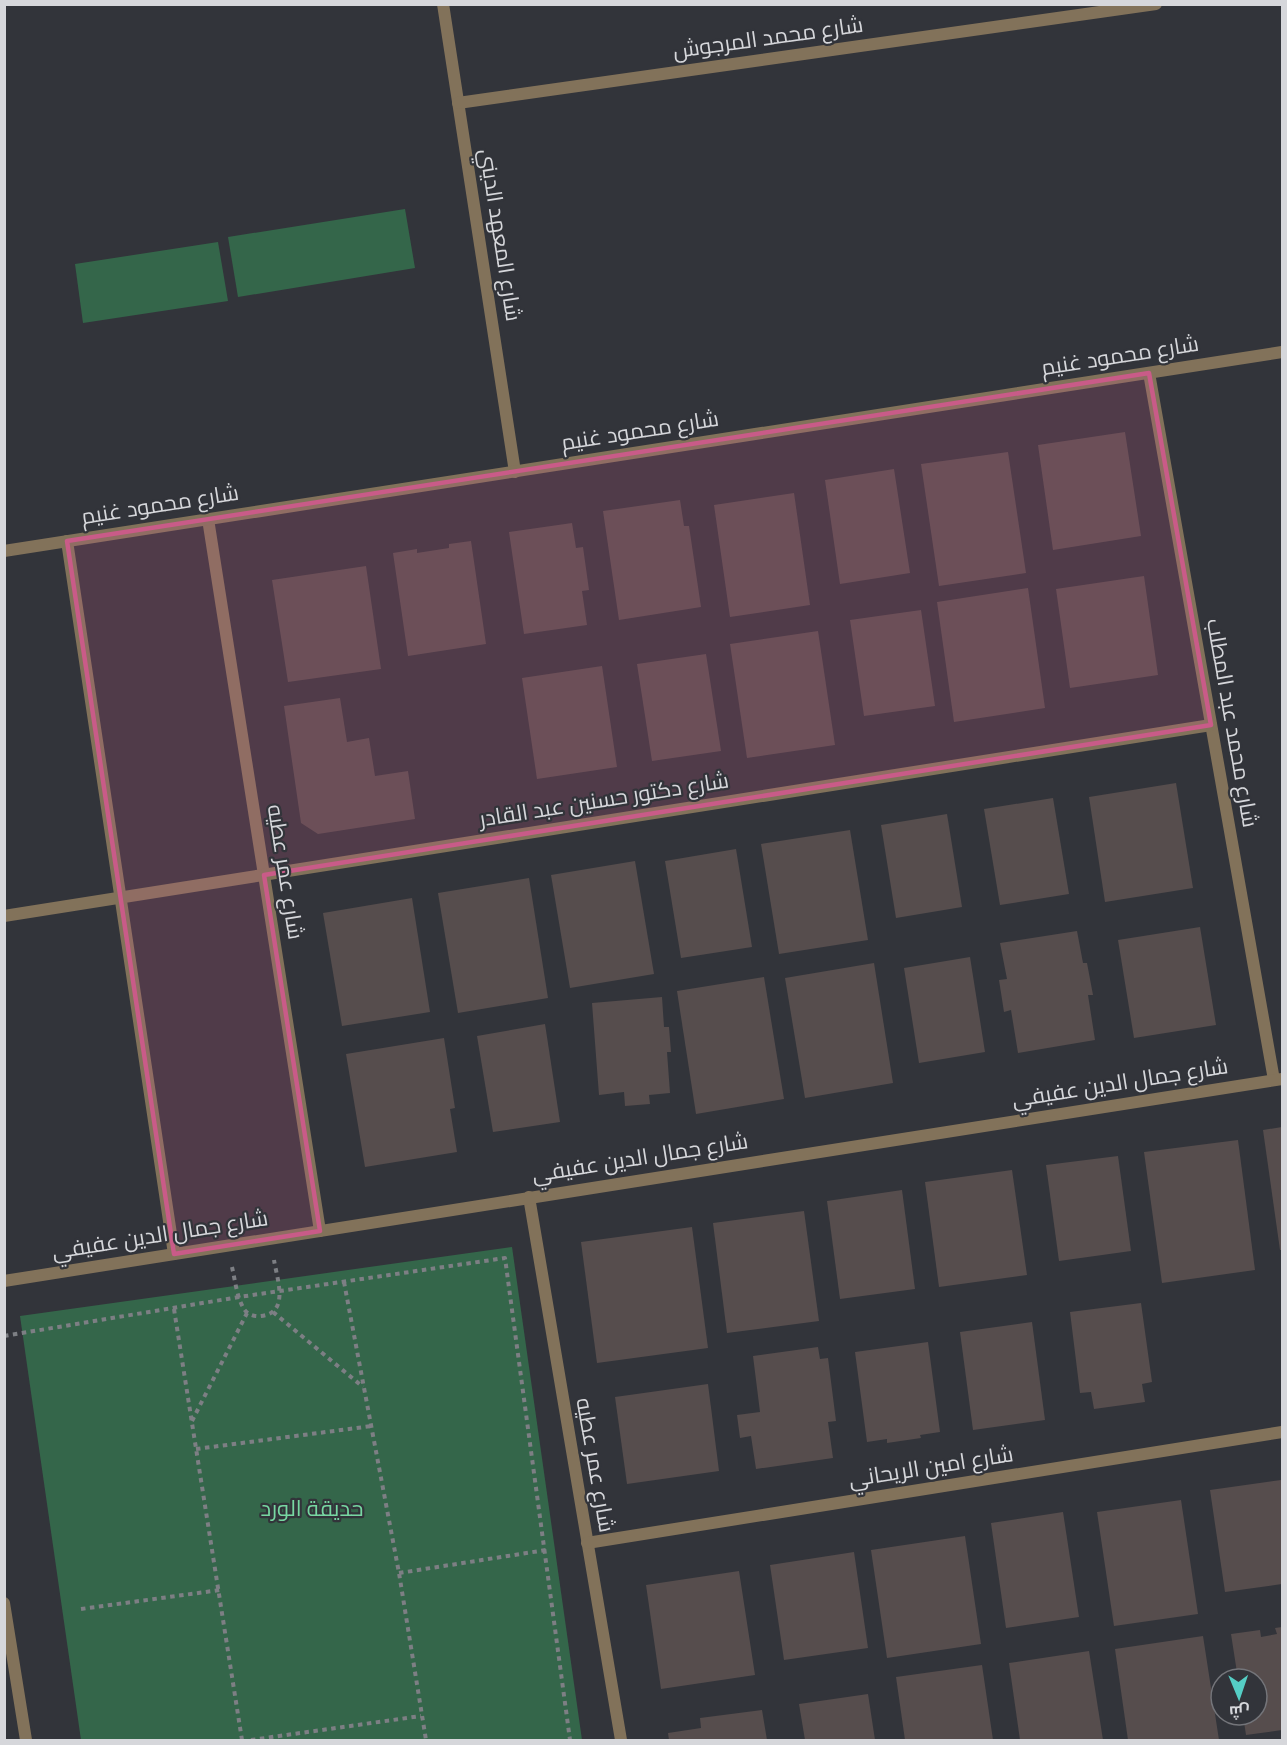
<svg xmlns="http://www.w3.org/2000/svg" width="1287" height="1745" viewBox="0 0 1287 1745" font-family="Karla,Cairo,sans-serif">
	<rect width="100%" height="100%" fill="#32343a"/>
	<g fill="#34664a">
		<polygon points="405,209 415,268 238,297 228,237"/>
		<polygon points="218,242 228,301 83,323 75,264"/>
		<polygon points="512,1247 582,1740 81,1740 20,1316"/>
	</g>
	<g fill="#564d4d">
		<polygon points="1125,432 1141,536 1053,550 1038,445"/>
		<polygon points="1008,452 1026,573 939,586 921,464"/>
		<polygon points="894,469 910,573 840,584 825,480"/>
		<polygon points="794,493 810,605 730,617 714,505"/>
		<polygon points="680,500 684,526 689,526 701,607 619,620 603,511"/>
		<polygon points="572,523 576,548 583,547 589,590 582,591 587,625 524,634 509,532"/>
		<polygon points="471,541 486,644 408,656 393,553 417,549 417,553 449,548 449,544"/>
		<polygon points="366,566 381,669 288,682 272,580"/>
		<polygon points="1144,576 1158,675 1070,688 1056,589"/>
		<polygon points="1028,588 1045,708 954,722 937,602"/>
		<polygon points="921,610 935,706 864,716 850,620"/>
		<polygon points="818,631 835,745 747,758 730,644"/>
		<polygon points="706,654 721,751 652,761 637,664"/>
		<polygon points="602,666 617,767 537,779 522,678"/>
		<polygon points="340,698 347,742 369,738 375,776 408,771 415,819 318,834 301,823 284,706"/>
		<polygon points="1176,783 1193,888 1105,902 1089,797"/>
		<polygon points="1053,798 1069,894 1000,905 984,809"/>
		<polygon points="947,814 962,907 896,918 881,825"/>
		<polygon points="850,830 868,940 779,954 761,844"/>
		<polygon points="736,849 752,947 681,958 665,861"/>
		<polygon points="635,861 654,974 570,988 551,875"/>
		<polygon points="529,878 548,998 458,1013 438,893"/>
		<polygon points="412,898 430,1012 342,1026 323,913"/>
		<polygon points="1200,927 1216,1025 1134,1038 1118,940"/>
		<polygon points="1077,931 1083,963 1087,963 1093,995 1088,995 1095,1040 1018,1053 1011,1010 1004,1012 999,980 1007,979 1000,943"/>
		<polygon points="970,957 985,1052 919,1063 904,968"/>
		<polygon points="874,963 893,1083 805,1098 785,978"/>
		<polygon points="764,977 784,1099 696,1114 677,991"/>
		<polygon points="662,997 664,1027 669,1027 671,1052 667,1052 670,1093 649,1095 650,1104 625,1106 624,1092 599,1095 592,1003"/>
		<polygon points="545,1024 560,1122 493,1132 477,1036"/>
		<polygon points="444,1038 455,1108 450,1109 457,1152 365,1167 346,1054"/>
		<polygon points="1282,1127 1282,1250 1280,1250 1263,1130"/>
		<polygon points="1238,1140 1255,1270 1162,1283 1144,1152"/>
		<polygon points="1118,1156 1131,1251 1059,1261 1046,1165"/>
		<polygon points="1012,1170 1027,1275 939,1287 925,1182"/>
		<polygon points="902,1190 915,1289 840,1299 827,1201"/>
		<polygon points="804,1211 819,1321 727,1333 713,1223"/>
		<polygon points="692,1227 708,1348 597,1363 581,1242"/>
		<polygon points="1141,1303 1152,1382 1142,1384 1145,1402 1094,1409 1091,1392 1080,1393 1070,1312"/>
		<polygon points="1032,1322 1045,1420 973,1430 960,1332"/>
		<polygon points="928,1342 940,1432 920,1435 921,1438 887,1443 887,1439 867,1442 855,1352"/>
		<polygon points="818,1347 820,1359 828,1358 836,1421 828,1422 833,1458 756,1469 751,1436 740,1438 737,1415 760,1412 753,1356"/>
		<polygon points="708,1384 719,1471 627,1484 615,1397"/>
		<polygon points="1281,1480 1282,1584 1225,1592 1210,1490"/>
		<polygon points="1181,1500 1198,1614 1114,1626 1097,1512"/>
		<polygon points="1063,1512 1079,1617 1006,1628 991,1523"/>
		<polygon points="965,1536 981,1644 887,1658 871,1550"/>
		<polygon points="854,1552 868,1648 784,1660 770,1565"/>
		<polygon points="739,1571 755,1675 661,1689 646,1585"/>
		<polygon points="1282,1627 1282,1730 1246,1735 1243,1715 1257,1715 1257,1679 1238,1679 1231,1634 1260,1630 1261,1637 1277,1634 1275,1628"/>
		<polygon points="1203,1636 1219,1740 1128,1740 1115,1649"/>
		<polygon points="1089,1651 1103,1740 1020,1740 1009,1663"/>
		<polygon points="982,1665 993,1740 905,1740 896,1677"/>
		<polygon points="868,1694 875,1740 805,1740 799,1704"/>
		<polygon points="762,1710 767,1740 669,1740 668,1733 701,1728 700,1718"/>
	</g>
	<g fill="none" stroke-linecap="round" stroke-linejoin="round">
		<g stroke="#7d7f84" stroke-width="4" stroke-dasharray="4.5 4.5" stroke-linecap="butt">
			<path d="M 232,1267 C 235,1280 237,1298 244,1309 C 247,1314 254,1317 261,1316 C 290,1313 277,1279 274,1260"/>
			<polyline points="344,1282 399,1573 426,1740"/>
			<polyline points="174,1309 242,1740"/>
			<polyline points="273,1312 363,1387"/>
			<polyline points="4,1336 239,1297 505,1258 570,1740"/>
			<polyline points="192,1421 247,1313"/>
			<polyline points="196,1449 372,1426"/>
			<polyline points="399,1573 546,1550"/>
			<polyline points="81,1609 220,1590"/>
			<polyline points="251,1740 421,1716"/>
		</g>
		<g stroke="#82725a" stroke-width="12">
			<polyline points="443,4 515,472"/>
			<polyline points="458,103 1156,4"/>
			<polyline points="1149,373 1274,1080"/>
			<polyline points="208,519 320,1231"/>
			<polyline points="67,541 174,1254"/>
			<polyline points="4,551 1282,352"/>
			<polyline points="4,916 1211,725"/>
			<polyline points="529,1197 621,1740"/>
			<polyline points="4,1281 1282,1079"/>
			<polyline points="587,1543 1282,1432"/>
			<polyline points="4,1603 26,1740"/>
		</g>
	</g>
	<path fill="#c95b88" fill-opacity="0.2" stroke="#c95b88" stroke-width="4.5" stroke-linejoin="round" d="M 1149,373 L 1211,725 L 264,875 L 320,1231 L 174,1254 L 67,541 Z"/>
	<g text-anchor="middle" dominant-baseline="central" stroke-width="4.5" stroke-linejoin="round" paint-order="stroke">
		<g font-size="22" fill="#d6d7db" stroke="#32343a">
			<text transform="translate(768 38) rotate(-8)">شارع محمد المرجوش</text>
			<text transform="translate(500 235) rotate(81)">شارع المعهد الديني</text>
			<text transform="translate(1120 356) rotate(-9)">شارع محمود غنيم</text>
			<text transform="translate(640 431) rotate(-9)">شارع محمود غنيم</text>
			<text transform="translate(160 505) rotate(-9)">شارع محمود غنيم</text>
			<text transform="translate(1232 723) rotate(80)">شارع محمد عبد المطلب</text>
			<text transform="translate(604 800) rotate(-9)">شارع دكتور حسنين عبد القادر</text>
			<text transform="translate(285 872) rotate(81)">شارع عمر عطيه</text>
			<text transform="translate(1120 1083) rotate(-9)">شارع جمال الدين عفيفي</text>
			<text transform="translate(640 1158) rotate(-9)">شارع جمال الدين عفيفي</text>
			<text transform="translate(160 1235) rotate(-9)">شارع جمال الدين عفيفي</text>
			<text transform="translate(595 1465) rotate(80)">شارع عمر عطيه</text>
			<text transform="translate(931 1467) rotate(-9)">شارع امين الريحاني</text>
		</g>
		<g font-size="22" fill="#77d7a2" stroke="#32343a">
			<text x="312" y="1509">حديقة الورد</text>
		</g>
	</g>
	<rect width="1287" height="1745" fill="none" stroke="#d6d7db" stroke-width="12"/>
	<g transform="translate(1239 1697) rotate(178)"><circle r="28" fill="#32343a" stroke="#74757a" stroke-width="1.5"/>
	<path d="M0-4.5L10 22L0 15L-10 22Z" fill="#55cec5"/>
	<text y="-9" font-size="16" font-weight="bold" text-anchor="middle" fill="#d6d7db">ش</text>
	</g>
</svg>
